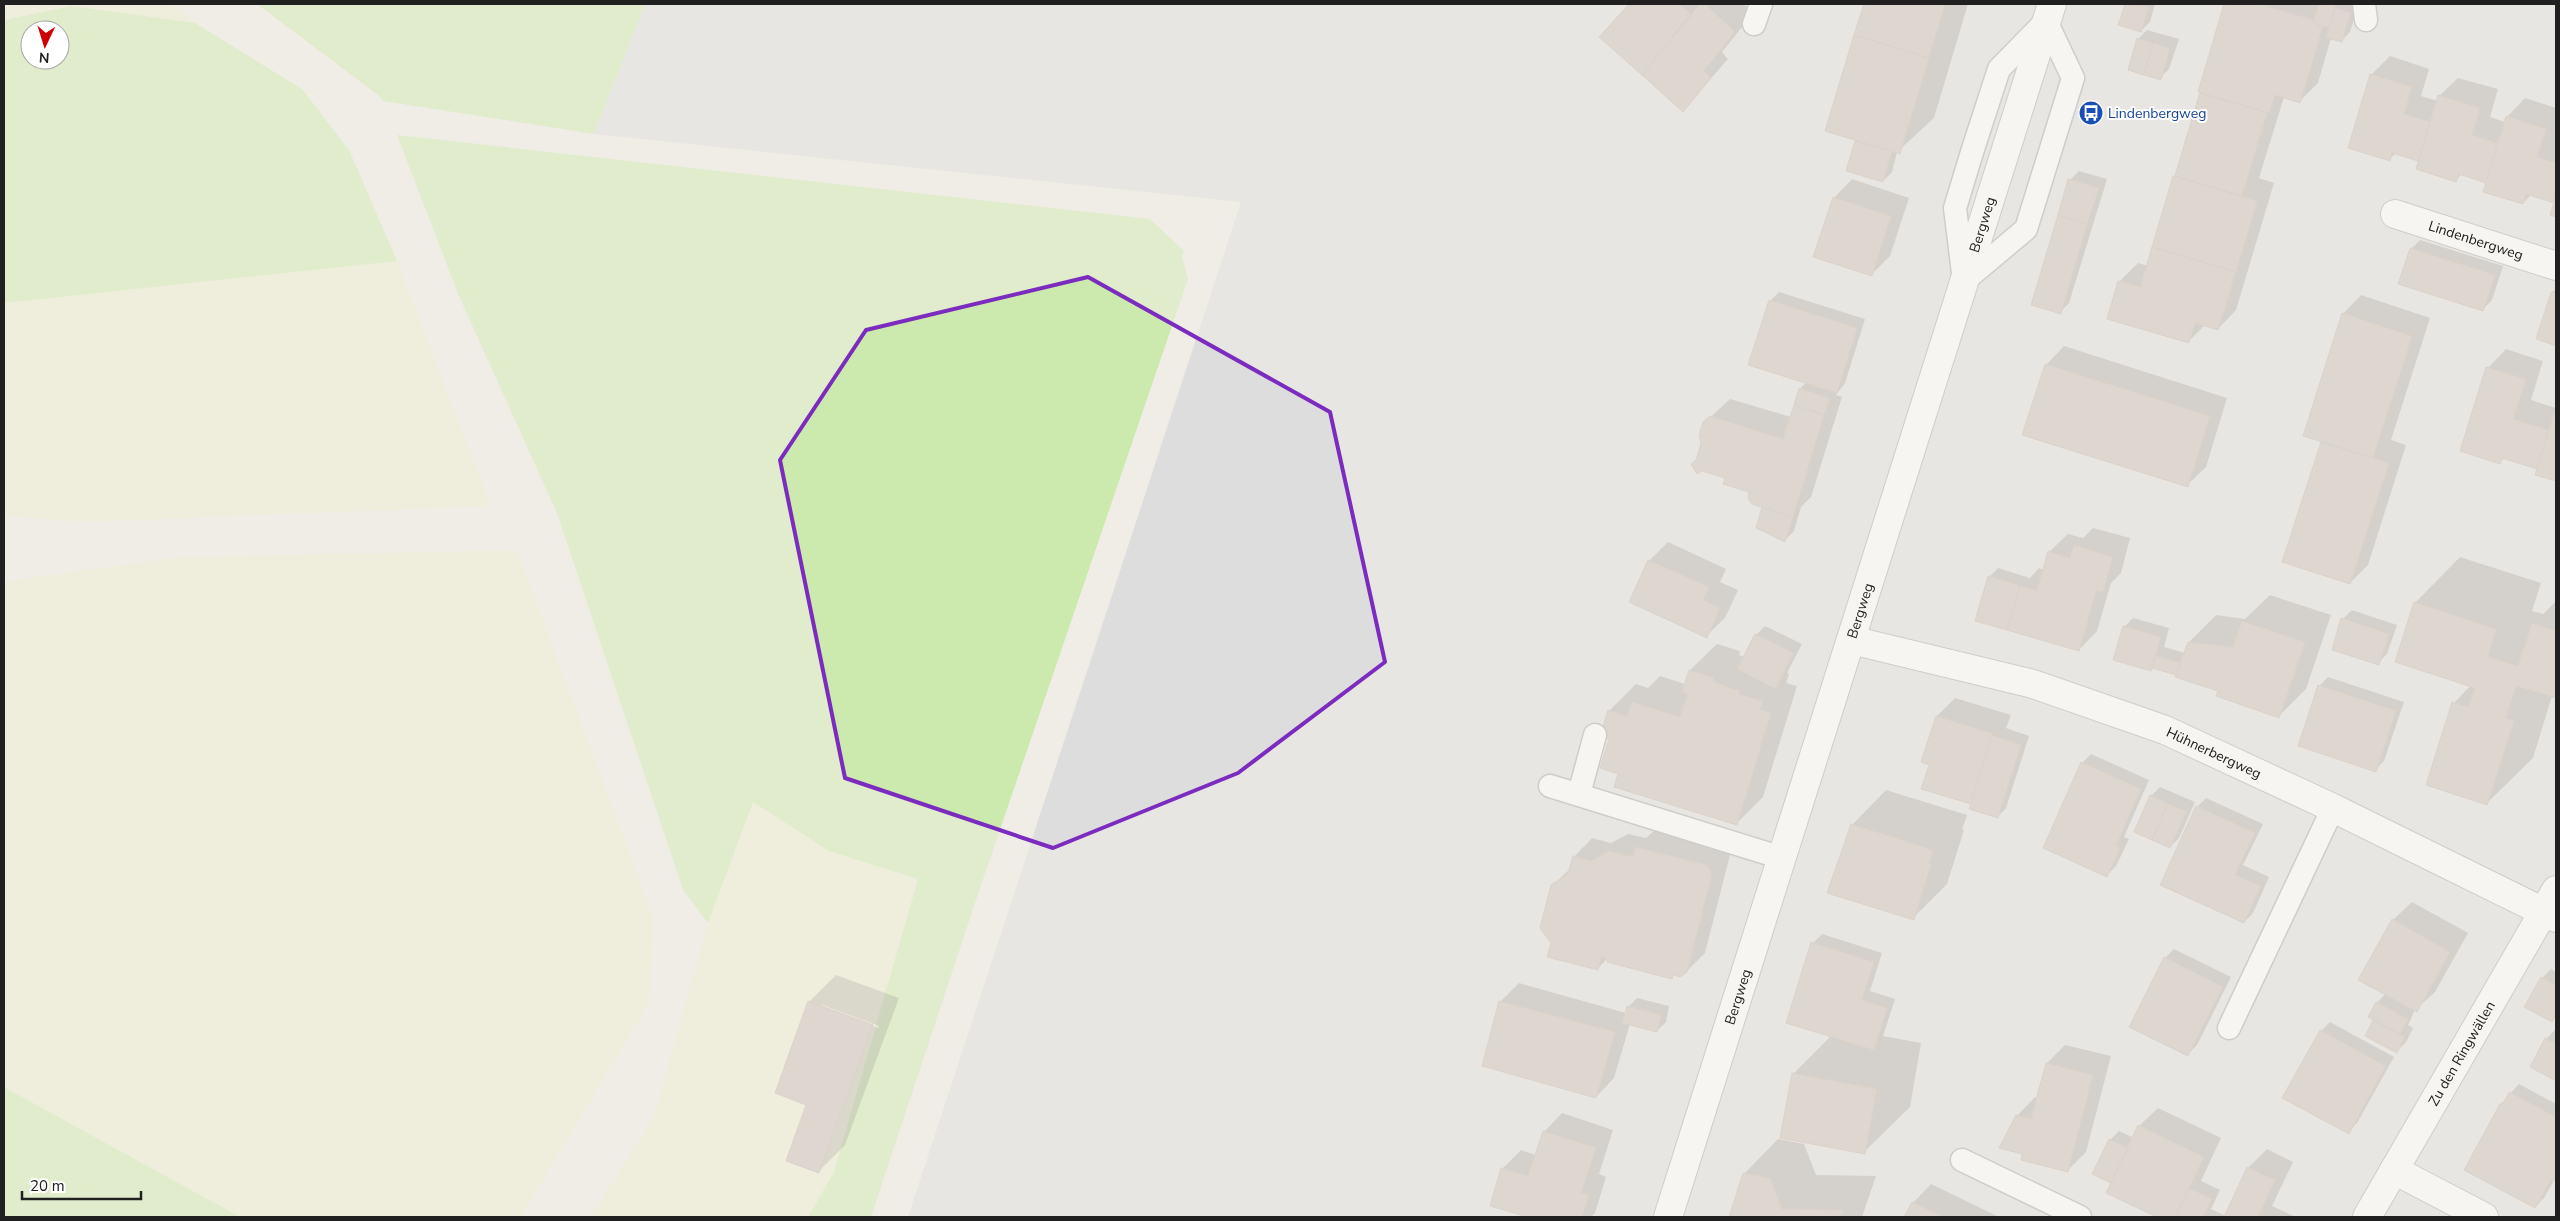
<svg xmlns="http://www.w3.org/2000/svg" width="2560" height="1221" viewBox="0 0 2560 1221" font-family="'Nunito Sans',sans-serif">
	<rect width="100%" height="100%" fill="#f0ede6"/>
	<polygon fill="#dedddd" points="645,4 2556,4 2556,1217 908,1217 1241,202 594,134"/>
	<g fill="#edefd2">
		<polygon points="4,4 173,4 195,23 72,6 4,20"/>
		<polygon points="397,261 491,506 85,522 4,516 4,303"/>
		<polygon points="517,550 654,919 649,1003 521,1217 240,1217 4,1087 4,585 6,581 180,557"/>
		<polygon points="752,801 829,851 918,879 834,1172 808,1217 590,1217 653,1119 708,923"/>
	</g>
	<g fill="#cceaad" fill-rule="evenodd">
		<polygon points="257,4 645,4 594,134 383,101 378,95"/>
		<path d="M 72,6 L 195,23 L 302,89 L 349,150 L 397,261 L 4,303 L 4,20 ZM 30,30 L 60,30 L 60,60 L 30,60 Z"/>
		<polygon points="397,135 1150,219 1184,251 1182,257 1188,279 976,900 871,1217 808,1217 834,1172 918,879 829,851 753,802 708,923 683,890 557,513 459,296"/>
		<polygon points="4,1087 240,1217 4,1217"/>
	</g>
	<g fill="#0003" fill-rule="evenodd">
		<polygon points="1630,4 1743,4 1753,13 1722,52 1728,59 1683,110 1601,37"/>
		<polygon points="1865,4 1968,4 1934,118 1897,152 1892,172 1883,181 1856,142 1858,140 1827,131"/>
		<polygon points="2126,4 2155,4 2150,22 2141,31 2120,24"/>
		<polygon points="2226,4 2359,4 2350,32 2341,41 2331,38 2318,83 2300,101 2284,97 2259,178 2274,183 2236,310 2218,329 2205,325 2188,342 2120,281 2138,263 2148,266"/>
		<polygon points="2147,30 2179,39 2169,69 2160,78 2138,39"/>
		<polygon points="2390,56 2429,69 2421,96 2438,101 2439,96 2458,78 2498,89 2490,117 2505,122 2507,117 2525,98 2556,108 2556,216 2552,214 2556,202 2531,195 2523,203 2487,182 2462,174 2456,180 2420,160 2396,153 2389,160 2371,75"/>
		<polygon points="2079,171 2107,179 2069,303 2060,312 2070,180"/>
		<polygon points="1852,179 1909,198 1890,256 1871,275 1834,198"/>
		<polygon points="2420,240 2503,266 2492,300 2483,309 2411,249"/>
		<polygon points="2556,289 2556,345 2537,338 2552,292"/>
		<polygon points="1779,292 1865,319 1845,383 1836,395 1842,397 1811,497 1801,507 1794,531 1785,540 1751,491 1698,459 1704,423 1730,399 1791,417 1800,389 1806,382 1770,301"/>
		<polygon points="2361,295 2430,318 2391,440 2406,445 2368,565 2350,583 2284,562 2322,441 2343,314"/>
		<polygon points="2064,346 2227,398 2206,467 2187,485 2046,365"/>
		<polygon points="2506,349 2543,361 2531,400 2556,408 2556,480 2537,474 2538,469 2504,458 2500,462 2488,368"/>
		<polygon points="2093,528 2130,538 2121,573 2111,583 2097,631 2079,650 1989,577 1998,568 2030,578 2039,568 2044,570 2049,552 2068,534 2083,538"/>
		<polygon points="1668,542 1726,569 1720,582 1738,590 1725,618 1706,636 1649,561"/>
		<polygon points="2460,557 2541,583 2532,611 2543,614 2556,601 2556,697 2552,696 2533,758 2487,803 2454,703 2471,685 2415,603"/>
		<polygon points="2270,595 2331,615 2306,689 2279,716 2178,674 2115,659 2124,627 2133,618 2169,628 2164,647 2185,653 2189,642 2216,615 2245,619"/>
		<polygon points="2352,610 2397,625 2387,654 2378,663 2343,619"/>
		<polygon points="1765,626 1802,644 1787,673 1789,674 1786,683 1797,686 1763,797 1736,824 1619,773 1610,738 1609,711 1636,684 1648,688 1660,676 1685,684 1690,670 1717,644 1740,651 1739,655 1745,657 1756,635"/>
		<polygon points="2328,677 2404,702 2384,761 2375,770 2319,686"/>
		<polygon points="1955,698 2011,715 2006,728 2029,736 2006,808 1997,817 1972,803 1930,764 1923,762 1937,716"/>
		<polygon points="2091,754 2149,780 2124,837 2129,839 2116,866 2107,875 2082,763"/>
		<polygon points="2160,787 2195,802 2179,838 2170,847 2151,796"/>
		<polygon points="1886,790 1967,815 1962,830 1964,830 1947,884 1913,918 1852,825"/>
		<polygon points="2206,798 2263,824 2243,865 2269,877 2253,913 2244,922 2197,807"/>
		<polygon points="1655,830 1726,847 1730,855 1705,953 1687,971 1675,974 1671,977 1611,955 1597,969 1552,943 1552,886 1572,867 1574,857 1592,838 1611,843 1628,834 1646,838"/>
		<polygon points="2412,902 2468,933 2435,992 2415,1010 2408,1025 2413,1028 2406,1042 2397,1051 2366,1035 2375,1020 2377,1003 2386,993 2393,920"/>
		<polygon points="1822,934 1882,953 1870,991 1895,999 1883,1036 1921,1043 1910,1107 1864,1152 1793,1074 1832,1035 1813,943"/>
		<polygon points="2174,949 2231,977 2197,1045 2188,1054 2165,958"/>
		<polygon points="2551,969 2556,972 2556,1016 2552,1020 2542,978"/>
		<path d="M 836,975 L 899,998 L 845,1145 L 818,1172 L 808,1104 L 809,1002 ZM 822,1005 L 879,1026 L 878,1028 L 822,1008 Z"/>
		<polygon points="1519,983 1626,1013 1628,1007 1637,998 1669,1006 1666,1022 1657,1031 1630,1024 1614,1078 1596,1097 1500,1002"/>
		<polygon points="2330,1022 2394,1057 2357,1123 2348,1132 2321,1031"/>
		<polygon points="2555,1030 2556,1031 2556,1079 2532,1067 2546,1039"/>
		<polygon points="2065,1045 2111,1056 2086,1152 2068,1170 2023,1153 2017,1116 2035,1097 2038,1098 2047,1063"/>
		<polygon points="2519,1084 2556,1104 2556,1177 2544,1198 2535,1207 2501,1104"/>
		<polygon points="2158,1108 2221,1138 2201,1181 2220,1190 2211,1209 2226,1216 2248,1168 2267,1149 2293,1162 2272,1206 2296,1217 2160,1217 2108,1192 2112,1183 2110,1140 2119,1131 2134,1138 2139,1126"/>
		<polygon points="1562,1113 1613,1130 1599,1174 1606,1177 1595,1213 1591,1217 1522,1217 1502,1169 1521,1150 1536,1155 1544,1132"/>
		<polygon points="1778,1139 1804,1144 1816,1175 1876,1176 1862,1217 1730,1217 1744,1174"/>
		<polygon points="1931,1184 1999,1217 1906,1217 1913,1203"/>
	</g>
	<g fill="#c5bcb5" stroke="#c2b3a8">
		<polygon points="1629,4 1679,4 1691,14 1672,36 1674,39 1642,75 1599,37"/>
		<polygon points="1700,4 1705,4 1735,32 1704,71 1711,78 1683,112 1642,75"/>
		<polygon points="1864,4 1945,4 1929,58 1854,35"/>
		<polygon points="2125,4 2149,7 2141,32 2118,25"/>
		<polygon points="2224,4 2259,4 2314,20 2313,23 2323,26 2300,103 2275,95 2269,113 2198,92"/>
		<polygon points="2319,4 2336,4 2329,28 2313,23"/>
		<polygon points="2335,8 2351,13 2342,42 2326,38"/>
		<polygon points="1854,35 1929,58 1900,154 1825,131"/>
		<polygon points="2137,38 2153,43 2144,75 2128,70"/>
		<polygon points="2153,43 2170,48 2161,80 2144,75"/>
		<polygon points="2370,74 2412,87 2404,114 2430,122 2418,161 2392,153 2390,161 2348,148"/>
		<polygon points="2200,93 2267,113 2242,196 2175,176"/>
		<polygon points="2438,95 2480,108 2472,135 2498,143 2486,183 2459,174 2456,182 2416,169"/>
		<polygon points="2506,116 2546,129 2537,157 2556,163 2554,203 2526,194 2523,204 2483,192"/>
		<polygon points="1855,141 1892,151 1883,182 1846,171"/>
		<polygon points="2173,176 2257,201 2236,272 2152,247"/>
		<polygon points="2068,179 2099,188 2087,224 2058,215"/>
		<polygon points="2556,196 2556,217 2550,215"/>
		<polygon points="1833,197 1891,216 1872,276 1813,257"/>
		<polygon points="2058,215 2087,224 2061,314 2031,305"/>
		<polygon points="2152,247 2236,272 2218,330 2195,323 2189,343 2107,319 2118,281 2140,287"/>
		<polygon points="2410,248 2495,275 2483,311 2398,284"/>
		<polygon points="2551,292 2556,293 2556,346 2536,339"/>
		<polygon points="1769,300 1857,328 1837,393 1748,365"/>
		<polygon points="2342,313 2412,336 2373,458 2303,436"/>
		<polygon points="2045,364 2210,416 2188,487 2022,435"/>
		<polygon points="2486,367 2526,379 2513,419 2549,430 2537,469 2502,458 2500,464 2460,451"/>
		<polygon points="1799,388 1830,398 1824,415 1794,405"/>
		<polygon points="1794,405 1824,415 1793,517 1752,504 1748,498 1749,492 1723,484 1725,478 1702,471 1697,474 1691,464 1696,460 1701,443 1699,435 1703,422 1710,416 1783,439"/>
		<polygon points="2556,407 2556,481 2535,475"/>
		<polygon points="2321,442 2389,463 2350,584 2282,562"/>
		<polygon points="1762,507 1793,517 1785,542 1756,528"/>
		<polygon points="2074,545 2113,557 2103,592 2096,591 2079,651 2007,630 2020,586 2037,591 2048,551 2070,558"/>
		<polygon points="1648,560 1709,587 1703,600 1720,608 1707,638 1629,602"/>
		<polygon points="1988,576 2020,586 2007,630 1975,621"/>
		<polygon points="2414,602 2496,629 2488,657 2518,666 2532,623 2556,631 2556,698 2516,686 2506,718 2514,721 2487,805 2426,785 2452,702 2468,707 2475,688 2395,662"/>
		<polygon points="2341,618 2389,634 2379,665 2332,650"/>
		<polygon points="2242,621 2305,642 2279,718 2216,696 2218,691 2175,677 2188,642 2233,647"/>
		<polygon points="2123,626 2161,637 2151,671 2113,660"/>
		<polygon points="1755,634 1794,653 1775,689 1737,669"/>
		<polygon points="2156,656 2181,663 2176,675 2152,668"/>
		<polygon points="1689,670 1714,678 1713,682 1740,691 1739,694 1763,701 1760,709 1771,713 1737,825 1614,787 1618,774 1600,768 1609,739 1600,737 1608,710 1627,716 1632,702 1680,717 1687,694 1682,692"/>
		<polygon points="2318,685 2396,711 2376,772 2298,746"/>
		<polygon points="1936,716 1993,734 1971,804 1921,789 1929,765 1921,762"/>
		<polygon points="1992,735 2021,745 1998,818 1969,809"/>
		<polygon points="2081,762 2141,789 2116,846 2120,849 2107,877 2043,848"/>
		<polygon points="2150,795 2168,804 2152,840 2134,832"/>
		<polygon points="2168,804 2187,811 2170,848 2152,840"/>
		<polygon points="2196,806 2255,833 2235,875 2261,886 2244,923 2160,885"/>
		<polygon points="1851,824 1933,850 1929,864 1931,865 1914,920 1827,893"/>
		<polygon points="1635,847 1707,865 1712,874 1687,972 1680,977 1673,975 1672,979 1607,962 1608,959 1601,957 1598,970 1547,957 1551,943 1540,928 1551,885 1568,874 1573,856 1591,861 1609,851 1633,857"/>
		<polygon points="2392,919 2450,952 2417,1012 2358,980"/>
		<polygon points="1811,942 1874,962 1862,1000 1887,1008 1874,1050 1786,1023"/>
		<polygon points="2164,957 2223,987 2188,1056 2129,1027"/>
		<polygon points="2541,977 2556,985 2556,1014 2552,1022 2524,1007"/>
		<polygon points="808,1001 873,1025 819,1173 786,1161 806,1105 775,1093"/>
		<polygon points="1499,1001 1615,1032 1596,1098 1482,1066"/>
		<polygon points="2376,1002 2408,1019 2400,1034 2368,1017"/>
		<polygon points="1627,1006 1661,1015 1657,1032 1622,1023"/>
		<polygon points="2373,1020 2405,1037 2397,1053 2365,1036"/>
		<polygon points="2320,1030 2386,1066 2349,1134 2282,1098"/>
		<polygon points="2545,1038 2556,1044 2556,1081 2530,1067"/>
		<polygon points="2046,1063 2093,1075 2068,1172 2021,1160 2022,1154 1999,1148 2016,1115 2031,1119"/>
		<polygon points="1792,1073 1877,1089 1865,1154 1780,1138"/>
		<polygon points="2509,1092 2556,1117 2556,1176 2553,1182 2551,1180 2535,1208 2464,1170 2500,1104 2503,1104"/>
		<polygon points="2138,1125 2204,1157 2175,1217 2157,1217 2106,1193"/>
		<polygon points="1543,1131 1596,1148 1581,1193 1589,1195 1582,1217 1528,1217 1490,1206 1501,1168 1528,1176"/>
		<polygon points="2109,1139 2128,1148 2111,1183 2092,1174"/>
		<polygon points="2247,1167 2275,1180 2258,1217 2224,1217"/>
		<polygon points="1743,1173 1770,1178 1782,1209 1843,1210 1840,1217 1729,1217"/>
		<polygon points="2189,1188 2212,1199 2203,1217 2175,1217"/>
		<polygon points="1912,1202 1944,1217 1904,1217"/>
	</g>
	<g fill="none" stroke-linecap="round" stroke-linejoin="round">
		<defs>
			<g id="service">
				<polyline points="2364,4 2366,20"/>
				<polygon points="2046,21 2073,78 2026,229 1964,281 1955,208 1973,149 1999,69"/>
				<polyline points="1754,24 1761,4"/>
				<polyline points="1550,786 1782,858"/>
				<polyline points="1579,794 1595,735"/>
				<polyline points="2229,1028 2333,808"/>
				<polyline points="1962,1160 2080,1217"/>
			</g>
			<g id="minor">
				<path id="s1" d="M 2395,214 L 2556,266"/>
				<path id="s2" d="M 1851,640 L 2033,684 L 2165,730 L 2333,808 L 2556,918"/>
				<polyline points="2394,1170 2484,1217"/>
				<path id="s3" d="M 2367,1217 L 2556,890"/>
			</g>
			<g id="tertiary">
				<path id="s4" d="M 1668,1217 L 2052,4"/>
			</g>
		</defs>
		<use href="#service" stroke="#a7a7a7" stroke-width="25"/>
		<use href="#minor" stroke="#a7a7a7" stroke-width="30"/>
		<use href="#tertiary" stroke="#a7a7a7" stroke-width="30"/>
		<use href="#service" stroke="#fff" stroke-width="22"/>
		<use href="#minor" stroke="#fff" stroke-width="28"/>
		<use href="#tertiary" stroke="#fff" stroke-width="28"/>
	</g>
	<path d="M0 0H2560V1221H0ZM 1088,277 L 1330,412 L 1385,662 L 1238,773 L 1053,848 L 845,778 L 780,460 L 866,330 Z" fill="#f0ede6" fill-opacity=".55" fill-rule="evenodd"/>
	<path fill="none" stroke="#7b2cbf" stroke-width="4" stroke-linejoin="round" d="M 1088,277 L 1330,412 L 1385,662 L 1238,773 L 1053,848 L 845,778 L 780,460 L 866,330 Z"/>
	<defs>
		<symbol id="bus-disc" viewBox="-11 -11 22 22"><circle r="9.5" fill="#1a4fb4" stroke="#fff"/><path d="M-5-6H5V4H4V6H2V4H-2V6H-4V4H-5ZM-3.5-4V0h7V-4ZM-3.5 1.2v1.5H-2V1.2ZM2 1.2v1.5H3.5V1.2Z" fill="#fff"/></symbol>
	</defs>
	<g fill-rule="evenodd">
		<use href="#bus-disc" x="2077" y="99" width="28" height="28"/>
	</g>
	<g text-anchor="middle" dominant-baseline="central" stroke-width="4" stroke-linejoin="round" paint-order="stroke">
		<g font-size="14" fill="#164399" stroke="#fff" text-anchor="start">
			<text x="2108" y="113">Lindenbergweg</text>
		</g>
		<g font-size="14" fill="#202020" stroke="#fff">
			<text stroke="none"><textPath href="#s4" startOffset="1041">Bergweg</textPath></text>
			<text stroke="none"><textPath href="#s1" startOffset="85">Lindenbergweg</textPath></text>
			<text stroke="none"><textPath href="#s4" startOffset="636">Bergweg</textPath></text>
			<text stroke="none"><textPath href="#s2" startOffset="381">Hühnerbergweg</textPath></text>
			<text stroke="none"><textPath href="#s4" startOffset="231">Bergweg</textPath></text>
			<text stroke="none"><textPath href="#s3" startOffset="189">Zu den Ringwällen</textPath></text>
		</g>
	</g>
	<rect width="2560" height="1221" fill="none" stroke="#202020" stroke-width="10"/>
	<g transform="translate(45 45) rotate(184)"><circle r="24" fill="#ffffff" stroke="#a6a6a6"/>
	<path d="M0-4L9 19L0 12L-9 19Z" fill="#ce0105"/>
	<text y="-8" font-size="14" font-weight="bold" text-anchor="middle" fill="#202020">N</text>
	</g>
	<path d="M22 1191v8h119v-8" fill="none" stroke="#202020" stroke-width="2.5"/>
	<text x="30" y="1191" font-size="15" fill="#202020" stroke="#ffffff" stroke-width="4" paint-order="stroke">20 m</text>
</svg>
